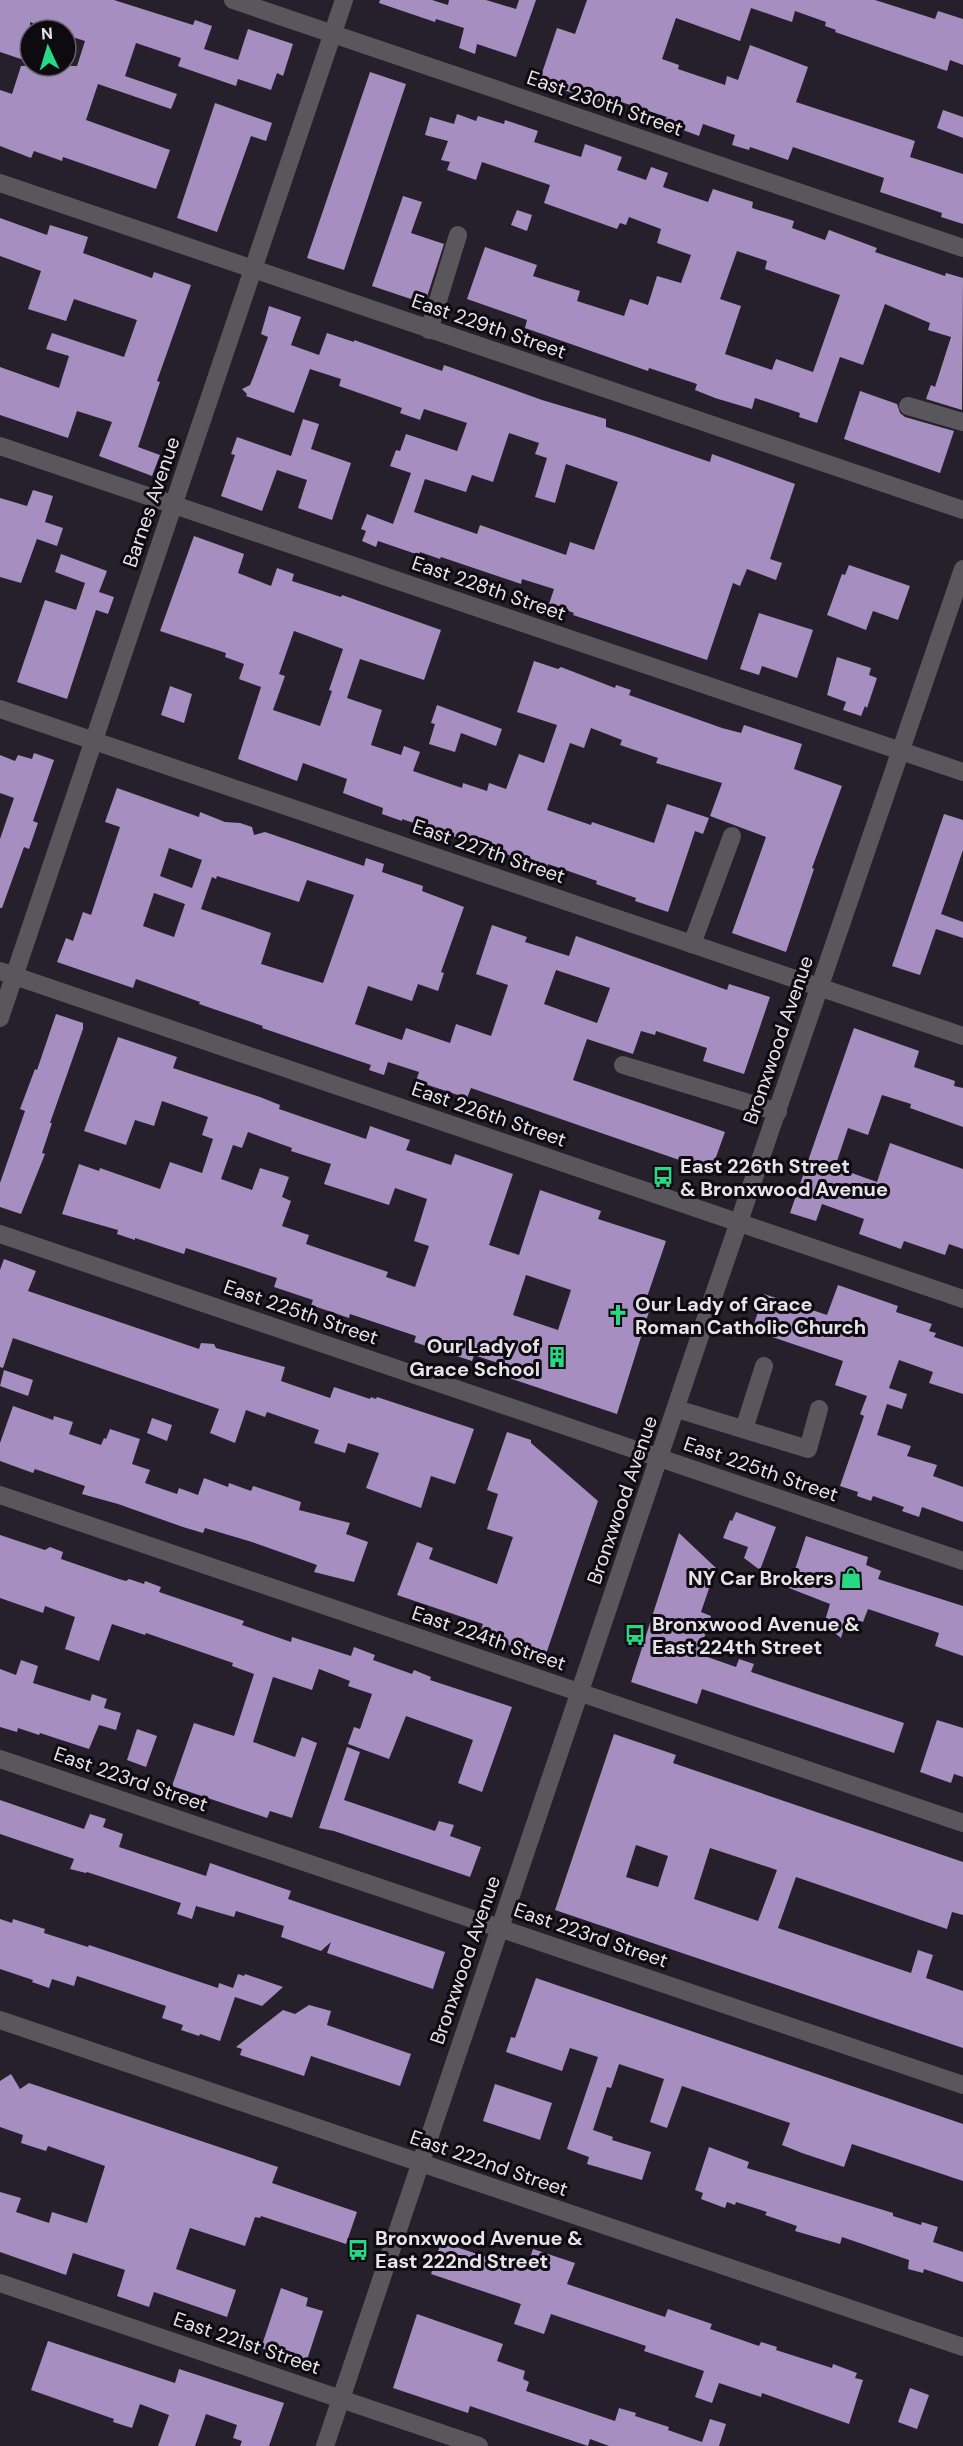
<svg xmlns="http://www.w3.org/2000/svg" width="963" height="2446" viewBox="0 0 963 2446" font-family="'DM Sans',sans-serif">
	<rect width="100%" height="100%" fill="#25202b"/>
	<g fill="#a68fc0" fill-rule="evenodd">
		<polygon points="0,0 114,0 193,25 195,20 212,26 204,49 238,60 248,29 293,44 283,76 277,73 271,90 238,79 236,86 178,66 181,58 136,43 125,76 177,94 171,109 98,84 86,120 170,150 156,189 63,157 62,161 34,151 31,158 0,146 0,90 12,94 21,66 77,66 85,41 66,35 66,30 52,30 30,22 30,62 0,52"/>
		<polygon points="380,0 432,0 448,5 449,0 486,0 516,9 519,0 536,0 516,57 477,44 475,54 459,48 464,28 436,19 435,22 379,3"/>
		<polygon points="587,0 875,0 935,19 938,11 963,19 963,65 950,60 947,71 835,32 836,30 825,26 826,22 795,11 792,22 751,8 740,41 676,18 662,59 679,65 678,69 725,85 727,76 738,80 750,45 808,67 796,102 915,141 910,157 963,174 963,224 941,217 942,213 880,192 884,178 793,147 788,160 750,147 749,150 732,145 735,135 703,124 699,136 664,123 667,117 618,101 616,107 539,82 557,28 575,34"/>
		<polygon points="370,72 406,84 344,270 307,258"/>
		<polygon points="215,103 272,123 266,141 251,136 217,232 177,218"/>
		<polygon points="943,110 963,117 963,138 937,128"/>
		<path d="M 457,114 L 476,121 L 478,116 L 504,124 L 505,120 L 538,131 L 534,142 L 581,157 L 585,144 L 622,157 L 617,170 L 646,180 L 651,167 L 668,173 L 663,187 L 708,202 L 713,189 L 753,202 L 752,208 L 794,221 L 792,228 L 825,240 L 829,230 L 877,248 L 875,252 L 945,276 L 946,273 L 963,278 L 962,410 L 926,399 L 931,385 L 935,387 L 951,337 L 928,330 L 930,323 L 885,304 L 863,365 L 840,357 L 817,423 L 799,417 L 800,413 L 755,398 L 752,409 L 715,398 L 695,390 L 697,384 L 649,368 L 648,371 L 525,328 L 527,320 L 467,299 L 485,247 L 537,265 L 533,276 L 580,291 L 577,301 L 624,316 L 630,299 L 648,305 L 657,276 L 681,283 L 691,255 L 657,243 L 661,229 L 629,217 L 626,225 L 620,223 L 617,229 L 544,203 L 550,185 L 482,162 L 476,180 L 447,170 L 450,162 L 441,160 L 448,141 L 425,135 L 430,117 L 454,124 ZM 737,251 L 767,261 L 765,269 L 840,295 L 813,372 L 776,359 L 772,370 L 725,354 L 741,306 L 720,299 Z"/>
		<polygon points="403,196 422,202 411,233 444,244 426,300 415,296 414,300 372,286"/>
		<polygon points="517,210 532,215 527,231 511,225"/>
		<polygon points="0,218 47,235 50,225 88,237 83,253 152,278 154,272 191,285 157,381 160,382 138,447 160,455 152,476 99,456 112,422 77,411 68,438 0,415 0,367 59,388 69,356 46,349 52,333 124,357 137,320 74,299 66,321 28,309 41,271 0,256"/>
		<path d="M 269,306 L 301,317 L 291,345 L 319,355 L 327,333 L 354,342 L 354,340 L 442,371 L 444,365 L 542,400 L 606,419 L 606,427 L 634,436 L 710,462 L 712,454 L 795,484 L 770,559 L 782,563 L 776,580 L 747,569 L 740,586 L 733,583 L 707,660 L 573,615 L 574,613 L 549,604 L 554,589 L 522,579 L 521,584 L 441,557 L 440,559 L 420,552 L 419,555 L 378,541 L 376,547 L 362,541 L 366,531 L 361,529 L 367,514 L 393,524 L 411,473 L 390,466 L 396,450 L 400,451 L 406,434 L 457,451 L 467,423 L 424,409 L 420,420 L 400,413 L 402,408 L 339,386 L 341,379 L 310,369 L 294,413 L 246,396 L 247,394 L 242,389 L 250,385 L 253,378 L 268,337 L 261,334 ZM 509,433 L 539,443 L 535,454 L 547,458 L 535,497 L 555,503 L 566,464 L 618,482 L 594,550 L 570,542 L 566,555 L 480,525 L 477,534 L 414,512 L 425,479 L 466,492 L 472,475 L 493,482 Z"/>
		<polygon points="860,391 897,404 900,413 905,417 954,431 940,473 844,439"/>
		<polygon points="303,419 319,424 311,449 351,463 332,520 298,508 307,480 277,470 262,511 221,496 235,455 231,454 237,437 291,456"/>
		<polygon points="33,490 53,496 45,522 63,528 57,546 37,539 21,583 0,577 0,498 27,506"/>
		<path d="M 194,536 L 244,554 L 238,573 L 271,586 L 277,568 L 294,574 L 292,581 L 341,597 L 342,595 L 441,630 L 424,680 L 360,659 L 347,698 L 382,710 L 371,745 L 401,755 L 404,746 L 420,752 L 413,771 L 462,788 L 463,783 L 487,791 L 489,783 L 506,789 L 519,754 L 544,763 L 557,725 L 517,712 L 534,661 L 558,669 L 561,667 L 615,688 L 616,685 L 631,690 L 629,695 L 722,728 L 741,733 L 744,725 L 802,744 L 794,769 L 842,786 L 812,868 L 814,869 L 786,952 L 732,933 L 766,837 L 710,816 L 722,783 L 656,763 L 658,758 L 620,745 L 622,740 L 591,728 L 584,748 L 570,743 L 547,810 L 591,825 L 592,822 L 654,843 L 667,804 L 709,818 L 703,834 L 695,831 L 668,912 L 635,901 L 636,898 L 596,884 L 597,881 L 548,864 L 547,868 L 402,819 L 402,821 L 382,814 L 383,808 L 343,793 L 347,779 L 303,763 L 297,781 L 238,759 L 261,687 L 239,679 L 244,664 L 225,657 L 226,653 L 160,631 ZM 294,631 L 343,649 L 329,690 L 332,691 L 320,726 L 273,710 L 285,676 L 279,674 Z"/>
		<polygon points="61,554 107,571 99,592 114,597 108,614 96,610 67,699 17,682 45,600 76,610 85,583 55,572"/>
		<polygon points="849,565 910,586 898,620 873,611 866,630 827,615 842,574 845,575"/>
		<polygon points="759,613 813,630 797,678 762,666 759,675 740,669"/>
		<polygon points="837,657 871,668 869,675 877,678 867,708 865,706 861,716 843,710 846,702 827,695"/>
		<polygon points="170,686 192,694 184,723 161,715"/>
		<polygon points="437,705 502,729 496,746 461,733 455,752 429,744 435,724 431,723"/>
		<polygon points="34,753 54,760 33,821 38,823 29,849 24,847 2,908 0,908 0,839 14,798 0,793 0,755 15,761 18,755 32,759"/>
		<path d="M 117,788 L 199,817 L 200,812 L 225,822 L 240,823 L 252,827 L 254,835 L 265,832 L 364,866 L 366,858 L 384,864 L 382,872 L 423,886 L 422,891 L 464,907 L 441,972 L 444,973 L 438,991 L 418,984 L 412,1001 L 368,986 L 355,1024 L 402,1040 L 406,1028 L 450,1043 L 456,1024 L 491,1036 L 508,985 L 476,974 L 492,925 L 527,937 L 525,942 L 569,956 L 576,936 L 727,990 L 729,984 L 770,997 L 744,1074 L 703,1061 L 707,1048 L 656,1031 L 655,1035 L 641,1031 L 633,1054 L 587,1039 L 573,1080 L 725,1132 L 711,1171 L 471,1088 L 467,1098 L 416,1081 L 419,1072 L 388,1062 L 384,1075 L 369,1070 L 371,1065 L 262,1028 L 263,1026 L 199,1004 L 200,1002 L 136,979 L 133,988 L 57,962 L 66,938 L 73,941 L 83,912 L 91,915 L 120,827 L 105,822 ZM 169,848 L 202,860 L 192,888 L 160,876 ZM 217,876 L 299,902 L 307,880 L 354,895 L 323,983 L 261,964 L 271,933 L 201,909 L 212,877 L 216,879 ZM 154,893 L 185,904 L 174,937 L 143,926 ZM 556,970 L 610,988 L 597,1023 L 544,1004 Z"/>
		<polygon points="944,814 963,820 963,850 941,914 963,922 963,938 936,929 920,975 892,966"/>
		<polygon points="56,1014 83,1023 83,1029 50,1123 52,1123 42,1153 45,1154 21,1214 0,1207 0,1183 25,1111 20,1109 35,1069 37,1070"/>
		<polygon points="854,1028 919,1051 914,1067 955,1081 954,1086 963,1088 963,1127 910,1108 911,1104 882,1095 868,1135 848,1128 835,1167 877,1182 890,1143 963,1169 963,1249 949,1244 945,1255 904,1241 901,1249 859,1234 864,1219 822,1204 816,1221 790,1213"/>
		<path d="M 118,1037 L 177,1057 L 173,1068 L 260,1097 L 280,1105 L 279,1109 L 366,1139 L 370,1126 L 410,1140 L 406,1150 L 451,1165 L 455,1154 L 513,1174 L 489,1245 L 519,1255 L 540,1190 L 601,1211 L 598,1219 L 666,1241 L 645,1303 L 651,1305 L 617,1414 L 509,1378 L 513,1368 L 474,1355 L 472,1361 L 414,1342 L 416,1336 L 350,1314 L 349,1318 L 311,1305 L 313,1300 L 274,1287 L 277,1278 L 186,1248 L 184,1254 L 135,1238 L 135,1240 L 117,1234 L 118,1230 L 62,1214 L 79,1164 L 99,1171 L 100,1168 L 160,1189 L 170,1162 L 202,1173 L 213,1139 L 202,1135 L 208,1117 L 162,1101 L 154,1126 L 135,1120 L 126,1145 L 84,1131 ZM 248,1132 L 292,1148 L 291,1151 L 331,1164 L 324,1184 L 389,1205 L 395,1188 L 427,1199 L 414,1241 L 429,1246 L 415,1287 L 386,1277 L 388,1272 L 306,1244 L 309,1235 L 282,1226 L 291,1201 L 282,1197 L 289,1177 L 260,1168 L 252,1190 L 221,1179 L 233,1145 L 242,1148 ZM 526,1275 L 571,1290 L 558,1330 L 513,1315 Z"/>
		<polygon points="4,1259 36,1271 28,1291 199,1349 201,1343 214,1344 216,1348 285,1367 281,1381 330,1398 334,1387 370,1399 371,1397 376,1399 377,1397 474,1429 455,1484 431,1476 421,1508 366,1488 379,1453 348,1443 345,1453 314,1443 319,1430 267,1412 265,1417 246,1410 235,1443 210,1433 219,1409 13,1338 3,1368 0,1367 0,1270"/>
		<polygon points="838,1285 898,1306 896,1312 932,1324 929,1331 936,1333 934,1337 963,1347 963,1394 929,1383 933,1372 899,1360 889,1388 907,1394 902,1409 887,1404 877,1435 911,1446 907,1456 937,1465 933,1476 963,1487 963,1522 922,1507 919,1517 902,1511 904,1507 873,1496 871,1501 857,1496 858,1492 840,1486 864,1416 860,1414 867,1396 835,1385 843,1361 752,1330 764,1294 827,1315"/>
		<polygon points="4,1370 33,1380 28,1396 0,1386"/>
		<polygon points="13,1406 53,1420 54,1416 73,1422 69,1434 101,1445 104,1438 106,1439 110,1429 140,1439 132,1464 150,1470 145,1483 177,1494 179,1488 198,1495 204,1478 228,1487 229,1483 251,1491 253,1486 301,1502 299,1510 350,1523 346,1534 368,1542 354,1582 314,1572 317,1565 252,1542 205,1528 203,1533 183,1527 118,1504 82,1494 85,1486 35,1469 33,1473 0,1461 0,1443"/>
		<polygon points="152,1418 172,1425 167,1441 147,1433"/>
		<polygon points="507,1432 531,1440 531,1443 598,1501 545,1657 479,1635 483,1624 397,1595 417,1542 433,1548 429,1559 497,1584 513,1537 487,1529 498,1494 487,1490"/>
		<polygon points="736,1512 776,1527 760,1570 744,1558 748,1547 723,1538 730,1520 732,1521"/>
		<polygon points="679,1533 716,1568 701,1612 711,1616 699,1654 736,1667 739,1659 754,1664 751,1672 904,1723 894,1753 702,1689 697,1704 631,1682"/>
		<polygon points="0,1535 45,1550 50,1547 63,1552 61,1559 119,1579 126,1581 129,1579 144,1584 145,1581 161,1587 159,1592 244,1621 242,1625 291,1642 292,1637 351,1656 354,1647 375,1655 373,1660 412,1674 414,1670 431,1677 430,1680 512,1707 482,1792 458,1783 473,1740 434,1726 406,1716 389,1759 348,1744 354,1727 360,1729 372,1694 348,1686 350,1681 319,1669 312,1690 273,1677 253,1742 295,1757 302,1737 317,1743 292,1818 270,1811 267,1818 172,1786 194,1723 234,1736 254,1674 232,1666 233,1663 146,1633 145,1635 112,1624 99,1661 65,1649 75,1617 45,1606 43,1613 0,1598"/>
		<polygon points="806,1536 868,1557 866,1565 881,1571 878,1579 963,1606 963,1656 935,1646 939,1633 868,1609 863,1622 847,1617 841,1638 824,1624 830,1604 789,1588"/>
		<polygon points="21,1660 38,1666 33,1683 90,1701 92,1694 107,1699 104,1708 121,1713 116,1730 99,1725 89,1749 40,1733 39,1735 18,1728 17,1732 0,1727 0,1669 16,1675"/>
		<polygon points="937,1720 963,1728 963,1777 954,1774 951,1783 920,1772"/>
		<polygon points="137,1729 157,1736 146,1767 127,1760"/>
		<path d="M 614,1734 L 676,1755 L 673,1763 L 963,1862 L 963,1915 L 952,1912 L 947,1929 L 796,1877 L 778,1928 L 911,1973 L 918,1950 L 933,1955 L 926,1978 L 963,1991 L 963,2048 L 555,1910 ZM 636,1845 L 668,1856 L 658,1887 L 626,1877 ZM 710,1848 L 777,1870 L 758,1921 L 694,1899 Z"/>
		<polygon points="347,1747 360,1752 344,1800 435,1831 439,1821 454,1825 450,1836 481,1847 470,1877 334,1831 319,1828"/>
		<polygon points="0,1800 84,1829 90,1814 106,1819 103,1827 123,1834 119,1847 206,1876 210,1863 291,1891 288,1899 445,1952 433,1989 327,1953 331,1942 321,1951 281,1937 284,1926 236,1911 234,1917 196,1906 192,1919 177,1914 181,1903 87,1872 86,1873 70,1869 74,1859 0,1834"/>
		<polygon points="0,1919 12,1923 13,1919 45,1929 44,1933 88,1947 89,1945 218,1988 219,1983 233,1988 238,1974 244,1976 245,1974 283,1987 262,2006 235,1997 220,2041 200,2034 199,2036 181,2030 183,2025 162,2018 166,2006 77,1976 74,1986 52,1979 49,1988 32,1982 33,1980 0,1969"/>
		<polygon points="536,1978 963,2124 963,2181 852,2144 844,2167 802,2153 782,2145 790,2123 682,2086 667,2128 650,2122 664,2079 619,2064 611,2088 607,2087 593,2130 613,2137 612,2140 651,2152 642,2180 587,2164 589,2157 567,2149 598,2057 570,2048 562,2071 506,2052 511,2037 515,2038"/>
		<polygon points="309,2005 331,2011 327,2025 411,2054 400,2086 311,2056 304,2076 240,2055 242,2049 236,2047 283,2010 295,2014"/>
		<polygon points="11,2074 20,2089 29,2083 278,2167 272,2183 357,2212 346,2244 261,2216 260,2218 255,2217 245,2246 190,2228 176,2269 236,2290 227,2317 154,2292 149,2307 117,2296 125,2270 73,2253 66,2275 0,2252 0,2192 21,2198 16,2212 49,2223 52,2212 87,2223 105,2166 48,2146 46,2151 21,2143 23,2135 0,2127 0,2081"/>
		<polygon points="495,2084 552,2103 540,2140 483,2121"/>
		<polygon points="709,2147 749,2162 747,2168 893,2213 893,2216 921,2225 922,2222 938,2227 933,2242 963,2252 963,2282 924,2269 923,2273 908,2269 909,2260 842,2237 840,2244 795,2231 797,2226 765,2215 767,2212 736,2202 735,2205 727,2202 725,2208 701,2199 703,2193 695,2190"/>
		<polygon points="441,2242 526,2270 533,2249 575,2263 567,2284 665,2317 668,2309 712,2324 710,2329 759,2346 761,2342 777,2347 776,2350 832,2368 833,2364 857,2373 855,2378 863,2380 849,2424 762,2393 761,2397 719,2383 712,2403 695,2397 704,2371 644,2351 646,2346 551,2314 544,2334 514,2324 521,2304 431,2274"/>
		<polygon points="281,2288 308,2298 306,2306 323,2311 306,2363 261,2348"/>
		<polygon points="417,2314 503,2344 497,2361 525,2371 523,2379 529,2382 526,2391 615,2421 619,2408 636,2413 635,2416 669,2427 668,2430 702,2442 710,2419 726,2424 719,2446 609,2446 590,2439 588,2446 470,2406 468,2413 393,2388"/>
		<polygon points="48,2341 175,2383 179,2369 284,2403 269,2446 240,2446 242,2441 233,2438 237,2425 206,2414 195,2446 158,2446 169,2415 140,2404 132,2428 113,2422 114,2419 31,2390"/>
		<polygon points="910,2388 929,2395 917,2429 898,2422"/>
	</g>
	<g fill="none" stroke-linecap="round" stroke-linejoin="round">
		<g stroke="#59575c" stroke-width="18">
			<polyline points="233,0 963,248"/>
			<polyline points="0,183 963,510"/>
			<polyline points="429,330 458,235"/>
			<polyline points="908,406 963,422"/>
			<polyline points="0,446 963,772"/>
			<polyline points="0,709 963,1036"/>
			<polyline points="692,944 732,836"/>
			<polyline points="0,971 963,1299"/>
			<polyline points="0,1018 344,0"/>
			<polyline points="623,1065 778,1112"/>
			<polyline points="0,1234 963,1561"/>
			<polyline points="677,1409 808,1449 819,1409"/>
			<polyline points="744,1429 764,1366"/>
			<polyline points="0,1495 963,1823"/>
			<polyline points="0,1759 963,2085"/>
			<polyline points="0,2020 963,2347"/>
			<polyline points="0,2283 479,2446"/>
			<polyline points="325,2446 709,1309 963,569"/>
		</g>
	</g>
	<defs>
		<symbol id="bus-bare" viewBox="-9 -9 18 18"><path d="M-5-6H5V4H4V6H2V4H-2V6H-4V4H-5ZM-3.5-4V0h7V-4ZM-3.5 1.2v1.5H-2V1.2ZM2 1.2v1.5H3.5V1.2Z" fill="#27d885" stroke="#0d0b10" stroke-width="2.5" paint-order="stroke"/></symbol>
		<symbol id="church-bare" viewBox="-9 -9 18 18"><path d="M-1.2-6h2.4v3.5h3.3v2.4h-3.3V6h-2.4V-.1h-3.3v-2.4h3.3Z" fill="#27d885" stroke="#0d0b10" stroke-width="2.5" paint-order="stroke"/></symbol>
		<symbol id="building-bare" viewBox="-9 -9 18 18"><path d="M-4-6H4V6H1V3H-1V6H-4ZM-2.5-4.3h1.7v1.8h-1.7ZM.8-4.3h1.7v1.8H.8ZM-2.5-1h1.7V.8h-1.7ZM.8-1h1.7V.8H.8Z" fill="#27d885" stroke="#0d0b10" stroke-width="2.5" paint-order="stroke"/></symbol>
		<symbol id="shop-bare" viewBox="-9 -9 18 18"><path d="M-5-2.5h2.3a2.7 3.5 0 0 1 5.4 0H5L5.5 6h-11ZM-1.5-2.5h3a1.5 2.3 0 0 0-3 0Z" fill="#27d885" stroke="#0d0b10" stroke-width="2.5" paint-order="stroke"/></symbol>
	</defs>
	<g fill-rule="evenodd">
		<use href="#bus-bare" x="648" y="1162" width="30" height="30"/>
		<use href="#church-bare" x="603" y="1300" width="30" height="30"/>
		<use href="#building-bare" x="542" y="1342" width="30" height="30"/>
		<use href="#shop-bare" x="836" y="1563" width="30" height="30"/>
		<use href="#bus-bare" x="620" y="1620" width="30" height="30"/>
		<use href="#bus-bare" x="343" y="2235" width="30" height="30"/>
	</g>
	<g text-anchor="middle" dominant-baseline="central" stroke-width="6" stroke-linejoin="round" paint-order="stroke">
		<g font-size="20" fill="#e6e3ea" stroke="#0d0b10">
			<text transform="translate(605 103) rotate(19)">East 230th Street</text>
			<text transform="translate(489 326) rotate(19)">East 229th Street</text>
			<text transform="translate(151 502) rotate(-71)">Barnes Avenue</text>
			<text transform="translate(489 588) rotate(19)">East 228th Street</text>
			<text transform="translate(489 851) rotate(19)">East 227th Street</text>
			<text transform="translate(778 1040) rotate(-71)">Bronxwood Avenue</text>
			<text transform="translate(489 1114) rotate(19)">East 226th Street</text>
			<text transform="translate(301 1312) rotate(19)">East 225th Street</text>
			<text transform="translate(761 1469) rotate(19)">East 225th Street</text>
			<text transform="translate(622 1500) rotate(-71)">Bronxwood Avenue</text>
			<text transform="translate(489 1638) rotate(19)">East 224th Street</text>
			<text transform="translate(131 1779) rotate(19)">East 223rd Street</text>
			<text transform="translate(591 1935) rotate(19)">East 223rd Street</text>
			<text transform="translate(465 1960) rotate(-71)">Bronxwood Avenue</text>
			<text transform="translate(489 2163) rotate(19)">East 222nd Street</text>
			<text transform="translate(247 2343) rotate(19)">East 221st Street</text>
		</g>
		<g font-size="20" font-weight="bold" fill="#e6e3ea" stroke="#0d0b10" text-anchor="start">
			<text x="680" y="1166">East 226th Street<tspan x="680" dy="23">&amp; Bronxwood Avenue</tspan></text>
			<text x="635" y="1304">Our Lady of Grace<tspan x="635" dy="23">Roman Catholic Church</tspan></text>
			<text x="540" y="1346" text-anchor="end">Our Lady of<tspan x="540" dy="23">Grace School</tspan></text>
			<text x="834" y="1578" text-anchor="end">NY Car Brokers</text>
			<text x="652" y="1624">Bronxwood Avenue &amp;<tspan x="652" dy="23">East 224th Street</tspan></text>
			<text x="375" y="2238">Bronxwood Avenue &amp;<tspan x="375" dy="23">East 222nd Street</tspan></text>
		</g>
	</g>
	<g transform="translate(48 48) rotate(356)"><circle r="28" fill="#0d0b10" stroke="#646167" stroke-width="1.5"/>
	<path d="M0-4.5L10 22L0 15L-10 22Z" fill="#27d885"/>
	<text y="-9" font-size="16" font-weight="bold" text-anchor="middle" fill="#e6e3ea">N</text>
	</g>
</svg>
